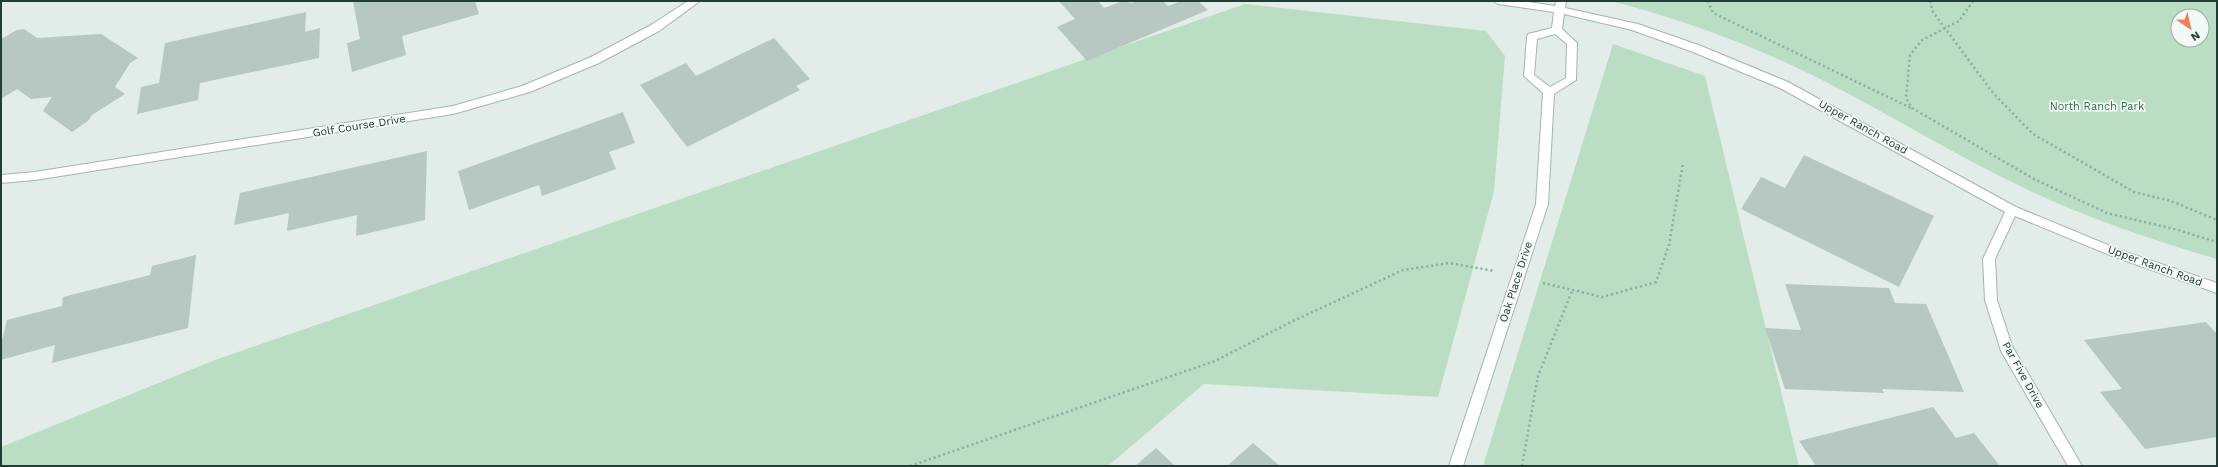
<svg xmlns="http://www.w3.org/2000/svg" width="2218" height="467" viewBox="0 0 2218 467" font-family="'Work Sans',sans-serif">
	<rect width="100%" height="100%" fill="#e2ece8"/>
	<g fill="#bbddc4" fill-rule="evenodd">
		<path d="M 1611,1 L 2217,1 L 2217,259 C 2152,240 2086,218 2024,188 C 1957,156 1894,117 1828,83 C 1760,48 1686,20 1611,1 ZM 2178,16 L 2202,16 L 2202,40 L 2178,40 Z"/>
		<polygon points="1245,4 1486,31 1505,56 1494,191 1438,397 1204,384 1108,466 1,466 1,447 215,360"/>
		<polygon points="1613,44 1705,76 1799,466 1483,466"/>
	</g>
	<g fill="#b7c7c1">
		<polygon points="353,1 475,1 479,14 402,36 406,55 352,72 347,43 360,39"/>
		<polygon points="1059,1 1098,1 1104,8 1123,1 1132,3 1136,1 1163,1 1168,6 1181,1 1198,1 1208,10 1087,61 1057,27 1075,19"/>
		<polygon points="306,12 305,32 320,28 319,58 200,83 198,100 137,114 141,87 159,83 165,43"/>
		<polygon points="24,29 37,38 101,34 138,58 130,63 115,87 125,94 92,115 88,121 72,132 43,111 52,97 31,99 17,89 1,99 1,39 17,30"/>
		<polygon points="774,38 810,79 796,86 800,90 687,147 640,85 686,63 696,76"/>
		<polygon points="623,112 635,143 609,152 616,169 542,196 539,185 469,210 458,171"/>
		<polygon points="427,151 425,220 356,236 357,215 287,231 289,213 234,225 240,193"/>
		<polygon points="1804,155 1934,216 1899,287 1741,209 1761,177 1785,188"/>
		<polygon points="196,255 188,328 52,363 55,345 1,360 1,344 7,320 62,306 63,297 150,275 152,266"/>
		<polygon points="1785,284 1889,288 1895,303 1926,304 1964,392 1882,389 1884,393 1785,389 1765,328 1801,330"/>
		<polygon points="2206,322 2217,334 2217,437 2145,449 2100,392 2122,389 2084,340"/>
		<polygon points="1933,407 1956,438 1974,433 2000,466 1816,466 1799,441"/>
		<polygon points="1253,443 1280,466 1227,466"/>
		<polygon points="1156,448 1175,466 1135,466"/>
	</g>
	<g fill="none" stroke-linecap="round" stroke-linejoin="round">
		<defs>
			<g id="street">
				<polygon points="688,1 700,1 659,31 599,63 530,92 453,114 35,180 1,183 1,175 35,172 453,106 522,86 591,57 651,25"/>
				<path d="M 1493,1 L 1522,1 L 1555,6 L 1556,1 L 1566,1 L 1565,8 L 1638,24 L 1701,46 L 1788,82 L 2016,207 L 2120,250 L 2217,283 L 2217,293 L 2112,256 L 2015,216 L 1995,259 L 1997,300 L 2012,346 L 2082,466 L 2068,466 L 2001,351 L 1985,300 L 1983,259 L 2005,212 L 1780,88 L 1693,52 L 1632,30 L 1564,14 L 1562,29 L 1577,43 L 1576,80 L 1554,94 L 1548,204 L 1463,466 L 1449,466 L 1536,204 L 1543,93 L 1524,76 L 1527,37 L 1528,34 L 1552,28 L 1554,12 L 1498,4 ZM 1555,34 L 1567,44 L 1566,78 L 1550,87 L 1534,75 L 1537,39 Z"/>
			</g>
		</defs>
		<use href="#street" stroke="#a5b4af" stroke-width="2"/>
		<g stroke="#82b0a1" stroke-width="2.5" stroke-dasharray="2 3" stroke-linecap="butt">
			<polyline points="1708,1 1713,13 1911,108"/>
			<polyline points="1930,1 1933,12 1993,93 2033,134 2134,192 2171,201 2217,220"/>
			<polyline points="1973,1 1959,21 1922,40 1910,55 1906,98 1912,108 2034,179 2107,213 2178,230 2217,242"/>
			<polyline points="1543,283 1602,297 1656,282 1669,245 1683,163"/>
			<polyline points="910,466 1215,361 1293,321 1403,270 1449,263 1494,271"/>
			<polyline points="1522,466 1538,376 1572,291"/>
		</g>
		<use href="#street" fill="#fff" fill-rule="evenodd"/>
	</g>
	<g text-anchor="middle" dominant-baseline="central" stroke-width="3.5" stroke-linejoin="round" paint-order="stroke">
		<g font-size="11" fill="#2c7447" stroke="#f3f9f6">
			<text x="2097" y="106">North Ranch Park</text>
		</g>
		<g font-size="11" fill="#223d36" stroke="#f3f9f6">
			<text transform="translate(359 126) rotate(-9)">Golf Course Drive</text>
			<text transform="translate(1863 127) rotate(29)">Upper Ranch Road</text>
			<text transform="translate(2155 266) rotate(20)">Upper Ranch Road</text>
			<text transform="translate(1516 282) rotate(-72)">Oak Place Drive</text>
			<text transform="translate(2023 375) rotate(61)">Par Five Drive</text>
		</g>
	</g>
	<rect width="2218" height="467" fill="none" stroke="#223d36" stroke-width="4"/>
	<g transform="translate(2190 28) rotate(146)"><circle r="19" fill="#f3f9f6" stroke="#9faea9"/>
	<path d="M0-3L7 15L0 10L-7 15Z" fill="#f27d5b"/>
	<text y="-6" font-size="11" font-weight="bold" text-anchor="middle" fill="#223d36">N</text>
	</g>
</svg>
